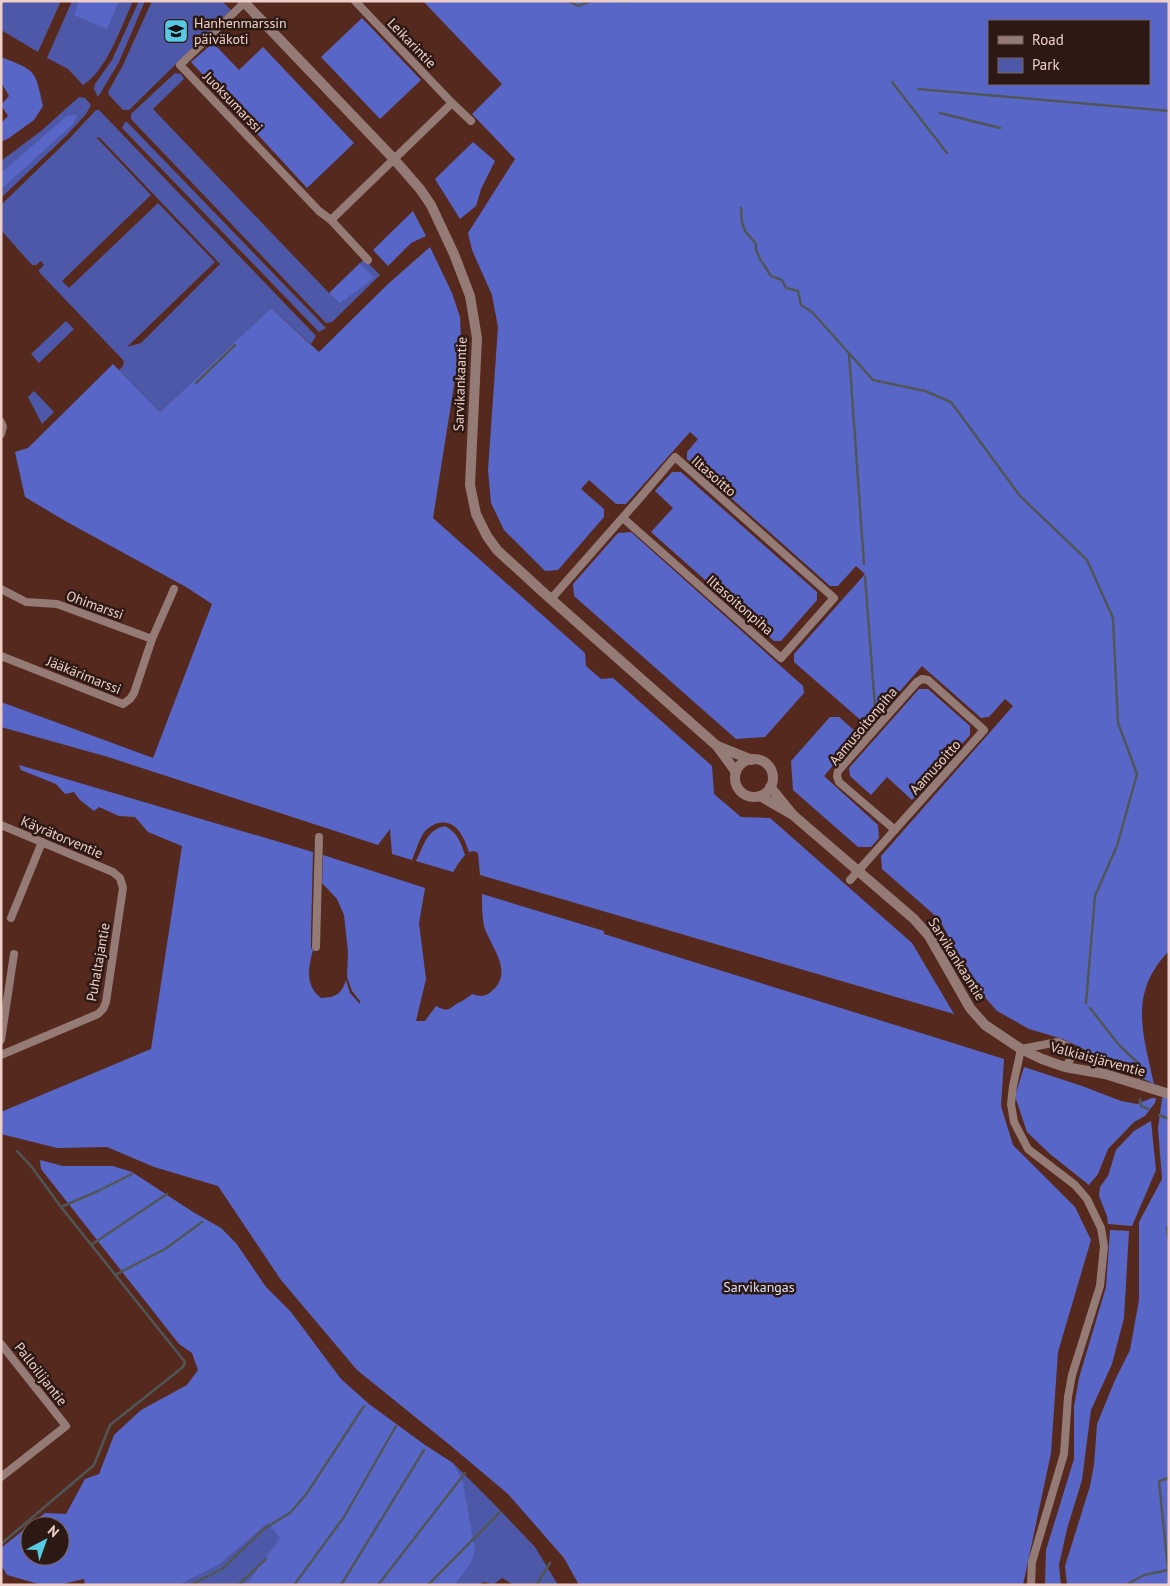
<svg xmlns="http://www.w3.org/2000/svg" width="1170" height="1586" viewBox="0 0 1170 1586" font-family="'PT Sans',sans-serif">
	<rect width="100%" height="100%" fill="#56291e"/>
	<g fill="#4d59a8" fill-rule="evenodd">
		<polygon points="1,1 61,1 38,52 1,30"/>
		<path d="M 72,1 L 133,1 C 121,27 107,70 83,85 L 68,69 L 47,58 Z"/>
		<polygon points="139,1 145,1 119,62 98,97 94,89 95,84 112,60"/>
		<polygon points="152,1 222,1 231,10 129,110 123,110 109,95 108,92 123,65"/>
		<polygon points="175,73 181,74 184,79 153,109 329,293 340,302 373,278 360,263 364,259 380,275 332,322 326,323 131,119 131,114"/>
		<polygon points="79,97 85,98 91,105 86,114 66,136 1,198 1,161 41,131"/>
		<path d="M 96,110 L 99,110 L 316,336 L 311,344 L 271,308 L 160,412 L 119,370 L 123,366 L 124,361 L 39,272 L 39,270 L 44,265 L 41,261 L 36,265 L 32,265 L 1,230 L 1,205 L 69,139 ZM 96,137 L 100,138 L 220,264 L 141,343 L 127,347 L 215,262 L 158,203 L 69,288 L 62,281 L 151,195 Z"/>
		<polygon points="125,122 127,122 326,328 319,332 122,128"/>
		<polygon points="66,321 74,329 39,363 31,354"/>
		<polygon points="34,391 54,412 42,424 28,397"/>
		<polygon points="453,1463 494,1504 535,1547 558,1585 514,1585 502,1578 494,1584 483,1582 479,1585 455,1585 470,1565 462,1478"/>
		<polygon points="268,1523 281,1537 250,1579 242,1585 179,1585 219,1565"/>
	</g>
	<g fill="#5867c7" fill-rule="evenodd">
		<polygon points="79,1 119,1 107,29 74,15"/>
		<path d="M 423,1 L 1169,1 L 1169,951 C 1128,993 1143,1034 1154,1084 L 1063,1039 L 1029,1029 L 997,1011 L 976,987 L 939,919 L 882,869 L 881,856 L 1013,706 L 1005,699 L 989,717 L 981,718 L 922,666 L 872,723 L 864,723 L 794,662 L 794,654 L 865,574 L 856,566 L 838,586 L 830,586 L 687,459 L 687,452 L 698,439 L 690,432 L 626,504 L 616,504 L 589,480 L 581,489 L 604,509 L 604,517 L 558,570 L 545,571 L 504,530 L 491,503 L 488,470 L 498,327 L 492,295 L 472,250 L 468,233 L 515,159 L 472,114 L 502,84 ZM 989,21 L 1149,21 L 1149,84 L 989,84 Z"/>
		<polygon points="362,18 421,80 380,119 321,57"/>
		<polygon points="213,43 239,70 263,47 354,143 307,188 191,62"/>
		<path d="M 1,57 C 36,71 35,69 43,106 L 34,120 L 9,138 L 1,142 L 1,123 L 8,116 L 1,105 L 9,96 L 1,82 Z"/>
		<polygon points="77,115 72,125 1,189 1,173 67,116"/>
		<polygon points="473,142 495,161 481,189 476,206 460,219 435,179"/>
		<polygon points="413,211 426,236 411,243 388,266 373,250"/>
		<path d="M 430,247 L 452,293 L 460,317 L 461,341 L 433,518 L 585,653 L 586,666 L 601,679 L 613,678 L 712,766 L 714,794 L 741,817 L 770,818 L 912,943 L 954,1014 L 480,875 L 478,853 L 474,851 L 469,852 C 464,838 457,819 438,823 C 434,824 428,828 425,831 C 419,839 416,851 412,860 L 392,854 L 390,829 L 378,845 L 108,757 L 1,727 L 1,702 L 153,758 L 212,604 L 186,587 L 67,522 L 25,497 L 15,452 L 28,448 L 113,364 L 160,412 L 271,308 L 319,352 L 388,284 Z"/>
		<polygon points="360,263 374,278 340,303 329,293"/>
		<polygon points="672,472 681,472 817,592 817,600 781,641 774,641 651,532 673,508 655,491"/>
		<polygon points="631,532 803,686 804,693 765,737 736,739 574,596 573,584 618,533"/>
		<polygon points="919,689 928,689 970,726 970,735 912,800 887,777 871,795 850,776 849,768"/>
		<polygon points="830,717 839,717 856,732 856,739 824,776 878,825 879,838 871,847 858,847 793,790 791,761"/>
		<path d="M 19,765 L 313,852 L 311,933 L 311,948 L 313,950 C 308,969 305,985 321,998 C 336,997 341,995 346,980 L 350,993 L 360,1004 L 360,1001 L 352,991 L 347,977 L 348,952 L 344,915 L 337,899 L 322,883 L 323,855 L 425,888 L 419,923 L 426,979 L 416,1021 L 425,1021 L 436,1006 C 449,1013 448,1009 458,1003 C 464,1000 467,998 472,994 C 481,997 486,997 493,990 C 514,971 490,946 484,926 C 482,916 482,904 482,894 L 604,931 L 604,934 L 1004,1059 L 1001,1106 L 1013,1145 L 1075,1207 L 1091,1240 L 1058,1352 L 1051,1453 L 1023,1585 L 579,1585 L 564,1558 L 508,1494 L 451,1446 L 357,1370 L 281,1280 L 218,1186 L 154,1167 L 107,1147 L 57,1148 L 1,1134 L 1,1112 L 151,1049 L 182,846 L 148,832 L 135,817 L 119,816 L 99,807 L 94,811 L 80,800 L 74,792 L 65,794 L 56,784 L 21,770 Z"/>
		<path d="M 445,826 C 458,833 461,843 465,855 L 458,864 L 453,872 L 416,861 C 424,846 426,830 445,826 Z"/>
		<polygon points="1024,1067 1082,1086 1121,1101 1137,1104 1152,1098 1156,1098 1155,1103 1145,1116 1134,1122 1108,1149 1098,1174 1089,1185 1050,1154 1027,1132 1016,1099 1016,1093"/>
		<polygon points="1169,1087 1169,1585 1067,1585 1065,1566 1090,1486 1094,1465 1097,1424 1115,1380 1130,1350 1139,1300 1139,1222 1162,1179 1158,1128 1162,1099"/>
		<polygon points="1151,1121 1156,1170 1132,1226 1108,1224 1107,1216 1099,1196 1100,1187 1108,1176 1116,1150 1134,1131"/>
		<path d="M 40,1160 L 63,1166 L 113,1166 L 132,1172 L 193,1212 L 221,1228 L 236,1243 L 266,1287 L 291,1312 L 341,1379 L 369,1404 L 425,1445 L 453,1463 L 462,1478 L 475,1551 L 470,1565 L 455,1585 L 242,1585 L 250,1579 L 280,1538 L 268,1523 L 219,1565 L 179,1585 L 85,1585 L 84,1579 L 59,1585 L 42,1585 L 7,1575 L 1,1565 L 1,1548 L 45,1513 L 66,1514 L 85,1479 L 99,1474 L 114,1435 L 141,1410 L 187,1385 L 198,1370 L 192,1353 L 179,1344 L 41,1169 ZM 30,1526 L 60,1526 L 60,1556 L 30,1556 Z"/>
		<polygon points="1110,1230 1129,1231 1124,1318 1112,1364 1091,1410 1082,1480 1067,1529 1059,1565 1061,1585 1045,1585 1046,1550 1074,1459 1074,1407 1079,1378 1106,1287"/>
	</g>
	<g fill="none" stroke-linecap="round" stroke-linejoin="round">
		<g stroke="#505658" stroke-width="2.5">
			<polyline points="568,1 578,6 591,1"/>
			<polyline points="623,1 624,2"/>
			<polyline points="892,82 947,153"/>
			<polyline points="918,89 1169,111"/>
			<polyline points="940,113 1000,128"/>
			<polyline points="741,208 742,222 745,231 756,244 756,250 760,259 771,276 782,280 786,288 798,291 801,305 812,312 873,380 925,391 951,402 1020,496 1087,560 1113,618 1118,723 1137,774 1117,846"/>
			<polyline points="849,353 864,564"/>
			<polyline points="196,383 235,345"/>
			<polyline points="865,577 876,720"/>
			<polyline points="1086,1003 1095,896 1116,848"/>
			<polyline points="1090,1008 1119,1045 1138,1063 1139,1079"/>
			<polyline points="1140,1099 1141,1106 1148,1109"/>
			<polyline points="1159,1115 1169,1119"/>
			<polyline points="61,1207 98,1191 132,1174"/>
			<polyline points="1169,1228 1167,1228 1169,1240"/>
			<polyline points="91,1245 167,1194"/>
			<polyline points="115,1275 165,1249 202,1222"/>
			<polyline points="1169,1478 1159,1481 1169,1580"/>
			<polyline points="1,1544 94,1465 110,1425 183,1367 185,1362 61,1207 31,1166 17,1151"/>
			<polyline points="190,1585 222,1569 264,1529 291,1512 307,1493 364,1406"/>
			<polyline points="238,1585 266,1559"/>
			<polyline points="294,1585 344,1517 396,1426"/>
			<polyline points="341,1585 424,1450"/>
			<polyline points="378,1585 465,1473"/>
			<polyline points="428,1585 500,1512"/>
			<polyline points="536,1585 550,1563"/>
			<polyline points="1126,1585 1144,1575 1168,1570"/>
		</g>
		<g stroke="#947b76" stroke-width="8">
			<polyline points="246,1 180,65 319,211 331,220 452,103 355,1"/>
			<polyline points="452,103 471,121"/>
			<polyline points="331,220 368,260"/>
			<polyline points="1,422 3,427 1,434"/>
			<polyline points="1,589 26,602 57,604 152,639"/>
			<polyline points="551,599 639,499 675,457 834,598 781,658 623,518"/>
			<polyline points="1,656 123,704 130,699 134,693 152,639 174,589"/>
			<polyline points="1,825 113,872 120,878 123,888 106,1002 103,1009 98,1014 1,1055"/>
			<polyline points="850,880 984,730 928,680 922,679 917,682 838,771 837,776 839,782 895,830"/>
			<polyline points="11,918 42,842"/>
			<polyline points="316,947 319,837"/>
			<polyline points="1,1040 14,954"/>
			<polyline points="1,1344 66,1426 1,1477"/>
			<polyline points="1031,1585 1032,1562 1064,1454 1068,1397 1072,1375 1100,1286 1104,1246 1101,1228 1087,1199 1075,1185 1028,1149 1014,1122 1011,1104 1013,1086 1021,1049 1058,1042 1067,1046 1072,1053 1072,1057 1065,1067"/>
		</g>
		<g stroke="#947b76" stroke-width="10">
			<polyline points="243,1 393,158 420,189 431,205 454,254 470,296 477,338 470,485 476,514 487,536 497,550 544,593 717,746"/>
			<circle cx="754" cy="778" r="19"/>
			<polyline points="736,772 717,746 752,760"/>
			<polyline points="760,796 793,815 770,787"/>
			<polyline points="793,815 914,919 929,936 970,1008 985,1025 1021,1049 1042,1059 1065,1067 1105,1074 1169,1094"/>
		</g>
	</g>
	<defs>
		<symbol id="school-square" viewBox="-11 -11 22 22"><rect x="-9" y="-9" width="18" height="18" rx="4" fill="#57c9e2" stroke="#2d1914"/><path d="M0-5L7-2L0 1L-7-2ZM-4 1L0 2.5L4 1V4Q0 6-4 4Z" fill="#111"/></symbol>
	</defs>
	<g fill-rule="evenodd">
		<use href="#school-square" x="162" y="17" width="28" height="28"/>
	</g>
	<g text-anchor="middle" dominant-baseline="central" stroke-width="5" stroke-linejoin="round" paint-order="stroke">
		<g font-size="14" fill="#eed0c9" stroke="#2d1914" text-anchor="start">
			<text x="194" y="23">Hanhenmarssin<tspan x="194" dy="16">päiväkoti</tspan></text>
		</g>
		<g font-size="14" fill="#eed0c9" stroke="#2d1914">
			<text transform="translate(412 43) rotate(46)">Leikarintie</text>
			<text transform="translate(233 102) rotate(46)">Juoksumarssi</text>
			<text transform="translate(460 384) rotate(-88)">Sarvikankaantie</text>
			<text transform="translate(714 476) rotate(41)">Iltasoitto</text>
			<text transform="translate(95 605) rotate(20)">Ohimarssi</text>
			<text transform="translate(740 605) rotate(41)">Iltasoitonpiha</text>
			<text transform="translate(84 675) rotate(22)">Jääkärimarssi</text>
			<text transform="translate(863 726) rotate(-50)">Aamusoitonpiha</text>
			<text transform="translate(935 767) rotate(-48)">Aamusoitto</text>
			<text transform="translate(62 837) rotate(23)">Käyrätorventie</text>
			<text transform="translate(957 959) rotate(58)">Sarvikankaantie</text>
			<text transform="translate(98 962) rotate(-80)">Puhaltajantie</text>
			<text transform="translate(1098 1059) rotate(15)">Valkiaisjärventie</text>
			<text transform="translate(41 1374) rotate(52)">Palloilijantie</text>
		</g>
		<g font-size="14" fill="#dbe2fc" stroke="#2d1914">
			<text x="759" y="1287">Sarvikangas</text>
		</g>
	</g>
	<rect width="1170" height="1586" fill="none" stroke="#eed0c9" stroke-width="5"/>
	<rect x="988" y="20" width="162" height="65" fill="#2d1914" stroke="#7a625c"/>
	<rect x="998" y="36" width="25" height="8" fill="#947b76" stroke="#7a625c"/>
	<text x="1032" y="45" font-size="15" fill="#eed0c9">Road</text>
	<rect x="998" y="58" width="25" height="15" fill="#4d59a8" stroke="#7a625c"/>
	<text x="1032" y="70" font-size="15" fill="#eed0c9">Park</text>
	<g transform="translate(45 1541) rotate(41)"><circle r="24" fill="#2d1914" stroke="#7a625c"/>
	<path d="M0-4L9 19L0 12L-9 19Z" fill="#57c9e2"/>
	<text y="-8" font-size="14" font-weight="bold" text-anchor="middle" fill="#eed0c9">N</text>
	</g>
</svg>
